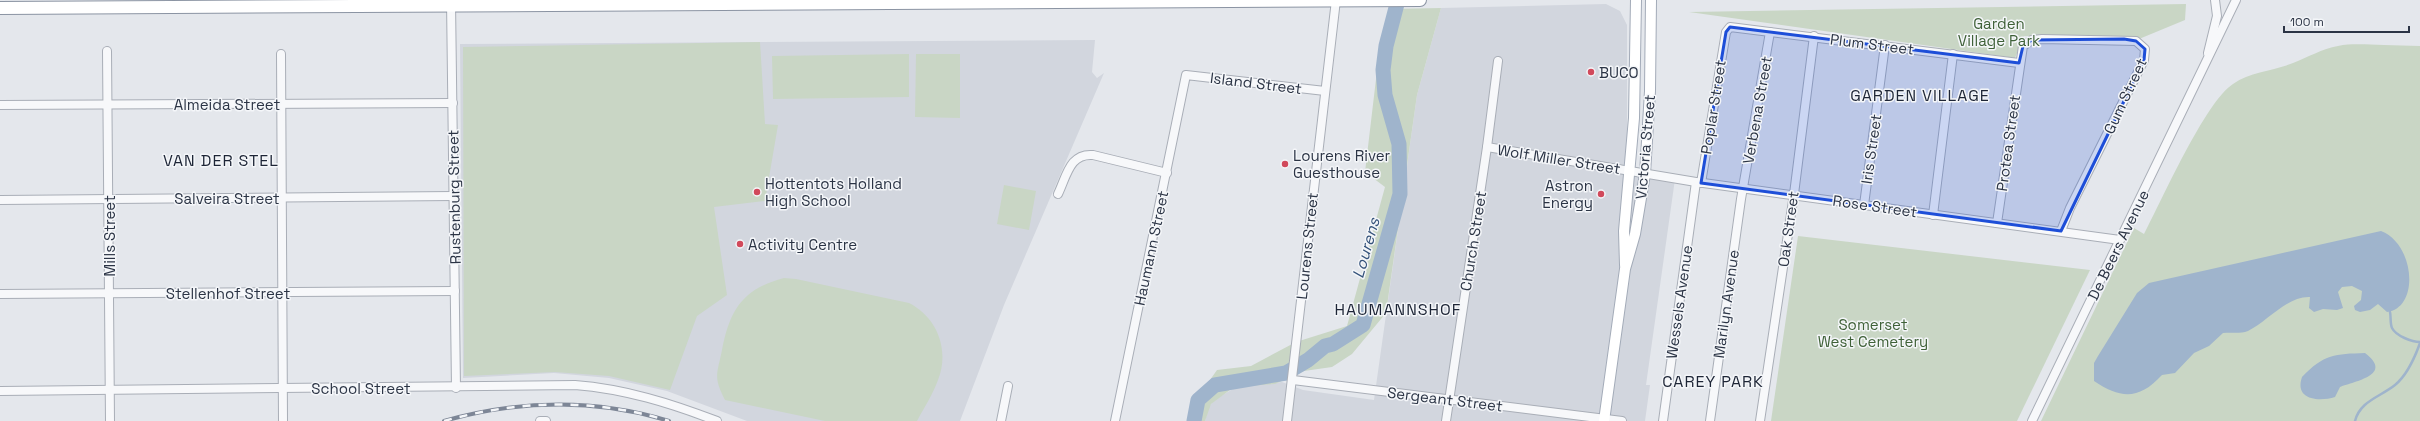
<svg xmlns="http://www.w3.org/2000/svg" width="2420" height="421" viewBox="0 0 2420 421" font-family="'Space Grotesk',sans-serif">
	<rect width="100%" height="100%" fill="#e4e7ec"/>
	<g fill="#d2d6de">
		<polygon points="1606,4 1620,11 1627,25 1627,149 1625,171 1675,179 1646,385 1650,385 1645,421 1205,421 1208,408 1214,400 1238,386 1282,382 1303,390 1374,400 1417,95 1441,8"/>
		<polygon points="1095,40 1092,72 1097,78 1104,73 1004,305 960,421 747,421 667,391 609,378 554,373 463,378 460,44"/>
	</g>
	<g fill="#c9d6c5">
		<polygon points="2186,4 2185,20 2139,39 2024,36 2015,58 1689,12"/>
		<polygon points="1441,8 1417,95 1386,313 1352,354 1332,367 1304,371 1275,384 1234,387 1211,404 1205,421 1189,421 1193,404 1217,370 1251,366 1296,342 1347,326 1385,187 1365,172 1381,37 1385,36 1389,9"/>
		<polygon points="760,42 765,124 778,125 765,201 714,207 727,295 697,316 670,390 609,376 555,372 464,376 463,47"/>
		<path d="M 2384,45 L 2420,46 L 2420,421 L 2041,421 L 2134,228 L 2144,234 C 2162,200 2205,102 2233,84 C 2251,71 2274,71 2293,63 C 2308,57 2322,49 2338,46 C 2353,43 2369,45 2384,45 Z"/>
		<polygon points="909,54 909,97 773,99 772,56"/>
		<polygon points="916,54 960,54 960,118 915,117"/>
		<polygon points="1004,185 1036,191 1029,230 997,224"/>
		<polygon points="1798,236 2090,270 2017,421 1771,421"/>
		<path d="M 784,278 L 796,279 L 909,303 C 937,317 950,350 938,380 C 933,394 924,408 917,421 L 825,421 L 725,400 C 713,376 717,375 722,350 C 730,309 743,289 784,278 Z"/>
	</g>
	<g fill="#9fb4cc">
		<path d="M 2381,231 C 2415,244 2420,308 2387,312 L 2378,304 L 2370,310 L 2360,312 L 2355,310 L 2354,306 L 2361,300 L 2362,291 L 2352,286 L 2342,287 L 2338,292 L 2343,308 L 2337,310 L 2323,309 L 2314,312 L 2309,308 L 2310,297 C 2287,296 2267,322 2248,331 C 2240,334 2232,332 2223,333 L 2209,346 L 2194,353 L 2175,373 L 2162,375 C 2139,400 2121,399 2094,381 L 2094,363 L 2098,356 L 2137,293 L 2149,283 Z"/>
		<path d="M 2365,353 C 2394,375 2355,381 2340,387 L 2335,397 C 2319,402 2294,400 2302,377 C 2324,354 2335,354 2365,353 Z"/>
	</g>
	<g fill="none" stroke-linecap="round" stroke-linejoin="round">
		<g stroke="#9fb4cc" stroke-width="2.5">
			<path d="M 2390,312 C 2391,316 2390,324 2392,328 C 2396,336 2412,342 2420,342"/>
			<path d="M 2355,421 C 2360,401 2380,397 2395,385 C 2406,376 2415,357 2420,343"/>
		</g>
		<polyline stroke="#9fb4cc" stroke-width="15" points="1194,421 1198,400 1215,385 1286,373 1308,360 1325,346 1333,344 1363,325 1400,194 1399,144 1385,95 1383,70 1386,46 1398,0"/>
		<defs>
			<g id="minor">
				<polyline points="451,1 456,388"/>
				<polyline points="107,51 110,421"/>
				<polyline points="2208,53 2217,16 2215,0"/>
				<polyline points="281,54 283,421"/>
				<polyline points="0,105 453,103"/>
				<polyline points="1487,147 1696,182 2120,240"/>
				<polyline points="1701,183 1726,32 1730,27 2019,63"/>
				<path d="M 1058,194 C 1067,175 1070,153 1093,155 L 1167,173"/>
				<polyline points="0,200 454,196"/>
				<polyline points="1864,205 1885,45"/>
				<polyline points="1933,215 1953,54"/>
				<polyline points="1997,223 2023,46 2032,40 2042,39 2136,41 2145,49 2144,60 2070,208 2061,231"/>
				<polyline points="0,294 455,291"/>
				<polyline points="1293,380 1622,421"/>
				<path d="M 0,391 L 575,385 C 625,389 670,403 717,421"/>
				<polyline points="540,421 546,421"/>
				<polyline points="1001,421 1008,386"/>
				<polyline points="1115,421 1186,75 1325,91"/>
				<polyline points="1287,421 1336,0"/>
				<polyline points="1446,421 1487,147 1498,61"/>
				<polyline points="1663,421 1696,182"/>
				<polyline points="1710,421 1741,199 1770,32"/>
				<polyline points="1760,421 1794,194 1814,36"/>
				<polyline points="2032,421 2236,0"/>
			</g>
			<g id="major">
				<polyline points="1625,265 1624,231 1634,118 1636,0"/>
				<polyline points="1604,421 1625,269 1635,234 1645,174 1650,91 1651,0"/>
			</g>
			<polyline id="highway" points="0,8 1420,0"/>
		</defs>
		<use href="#minor" stroke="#a9aeb7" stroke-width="10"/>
		<use href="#major" stroke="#a3abb8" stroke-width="12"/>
		<use href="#highway" stroke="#8b94a3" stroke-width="14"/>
		<use href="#minor" stroke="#f7f8fa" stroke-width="8"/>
		<use href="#major" stroke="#fff" stroke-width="10"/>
		<use href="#highway" stroke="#fff" stroke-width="12"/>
		<defs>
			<path id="rail" d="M 444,421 C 519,400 594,398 669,421"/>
		</defs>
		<use href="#rail" stroke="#7d8696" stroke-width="4"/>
		<use href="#rail" stroke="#f4f6f9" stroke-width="2.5" stroke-dasharray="8" stroke-linecap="butt"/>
	</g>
	<path fill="#1d4ed8" fill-opacity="0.2" stroke="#1d4ed8" stroke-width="3" stroke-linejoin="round" d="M 1730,27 L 2019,63 L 2023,46 L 2032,40 L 2124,39 L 2136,41 L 2145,49 L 2144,60 L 2061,231 L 1701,183 L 1726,32 Z"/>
	<g fill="#d1495b" stroke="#f4f6f9" stroke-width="1.5">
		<circle cx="1591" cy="72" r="4"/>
		<circle cx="1285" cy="164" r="4"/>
		<circle cx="757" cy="192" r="4"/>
		<circle cx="1601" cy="194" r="4"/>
		<circle cx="740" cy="244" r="4"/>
	</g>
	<g text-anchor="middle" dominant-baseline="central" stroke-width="3" stroke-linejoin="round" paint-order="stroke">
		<g font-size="15" fill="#3f6138" stroke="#f4f6f9">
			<text x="1999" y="23">Garden<tspan x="1999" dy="17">Village Park</tspan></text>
			<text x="1873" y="324">Somerset<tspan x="1873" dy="17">West Cemetery</tspan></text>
		</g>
		<g font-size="15" fill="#2b3445" stroke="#f4f6f9">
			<text transform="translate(1872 44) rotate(7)">Plum Street</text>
			<text transform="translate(1256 83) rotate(7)">Island Street</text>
			<text transform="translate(2125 96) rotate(-65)">Gum Street</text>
			<text x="227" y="104">Almeida Street</text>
			<text transform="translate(1713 107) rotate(-81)">Poplar Street</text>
			<text transform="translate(1757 110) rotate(-80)">Verbena Street</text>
			<text transform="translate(2008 143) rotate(-82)">Protea Street</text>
			<text transform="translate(1645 147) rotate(-85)">Victoria Street</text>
			<text transform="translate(1871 149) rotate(-82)">Iris Street</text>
			<text transform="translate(1559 159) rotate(9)">Wolf Miller Street</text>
			<text transform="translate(454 197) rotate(-91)">Rustenburg Street</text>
			<text x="227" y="198">Salveira Street</text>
			<text transform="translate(1875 206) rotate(8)">Rose Street</text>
			<text transform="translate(1788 229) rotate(-82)">Oak Street</text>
			<text transform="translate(109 236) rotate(-90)">Mills Street</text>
			<text transform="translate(1473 241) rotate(-81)">Church Street</text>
			<text transform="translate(2118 245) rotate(-64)">De Beers Avenue</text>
			<text transform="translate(1307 246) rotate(-84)">Lourens Street</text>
			<text transform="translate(1151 248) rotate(-78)">Haumann Street</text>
			<text x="228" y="293">Stellenhof Street</text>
			<text transform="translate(1679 302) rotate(-82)">Wessels Avenue</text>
			<text transform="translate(1726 304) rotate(-82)">Marilyn Avenue</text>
			<text x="361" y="388">School Street</text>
			<text transform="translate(1445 399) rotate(7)">Sergeant Street</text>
		</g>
		<g font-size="15" fill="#2b3445" stroke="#f4f6f9" text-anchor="start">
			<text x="1599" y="72">BUCO</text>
			<text x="1293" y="155">Lourens River<tspan x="1293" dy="17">Guesthouse</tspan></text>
			<text x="765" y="183">Hottentots Holland<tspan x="765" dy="17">High School</tspan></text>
			<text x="1593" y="185" text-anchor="end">Astron<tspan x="1593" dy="17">Energy</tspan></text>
			<text x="748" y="244">Activity Centre</text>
		</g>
		<g font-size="16" letter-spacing="1" fill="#1d2536" stroke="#f4f6f9">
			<text x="1920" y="95">GARDEN VILLAGE</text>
			<text x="221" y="160">VAN DER STEL</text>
			<text x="1398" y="309">HAUMANNSHOF</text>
			<text x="1713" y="381">CAREY PARK</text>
		</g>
		<g font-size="16" font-style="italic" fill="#34527a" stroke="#f4f6f9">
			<text transform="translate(1366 248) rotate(-74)">Lourens</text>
		</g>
	</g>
	<path d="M2284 26v6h125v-6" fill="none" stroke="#2b3445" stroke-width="2"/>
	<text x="2290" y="26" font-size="12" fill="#2b3445" stroke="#f4f6f9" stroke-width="3" paint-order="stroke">100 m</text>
</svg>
